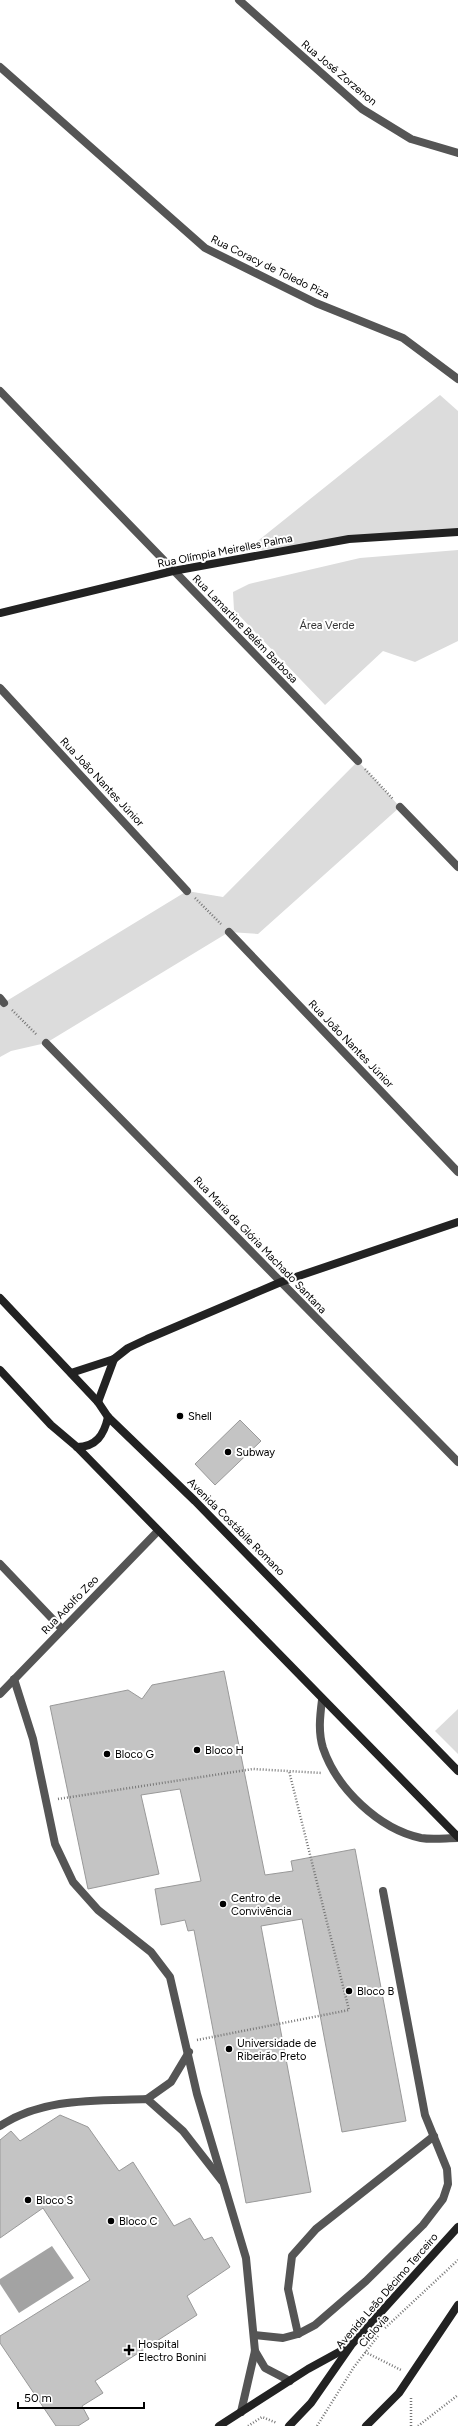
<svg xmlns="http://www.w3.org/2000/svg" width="458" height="2426" viewBox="0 0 458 2426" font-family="Figtree,sans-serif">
	<rect width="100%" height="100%" fill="#fff"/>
	<g fill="#dcdcdc">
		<polygon points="440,395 458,411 458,532 349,539 244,552"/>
		<polygon points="458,550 458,641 415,662 383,651 325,705 234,610 233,592 249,584 360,558"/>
		<polygon points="358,761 400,807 258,934 229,932 46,1043 11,1051 0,1057 0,1005 187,891 223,897"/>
		<polygon points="458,1709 458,1754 435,1731"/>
	</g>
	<polygon fill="#a3a3a3" points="52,2246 74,2278 19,2313 0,2284 0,2279"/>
	<g fill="#c4c4c4" stroke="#999">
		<polygon points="240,1420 261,1441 215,1485 195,1464"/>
		<polygon points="224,1671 265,1875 293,1871 291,1861 355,1849 406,2121 342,2132 302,1919 261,1926 311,2192 246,2203 194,1930 188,1931 185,1920 161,1925 155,1889 201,1881 180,1789 141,1795 159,1874 88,1889 50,1706 128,1690 142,1699 152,1685"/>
		<polygon points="60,2115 88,2127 119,2171 133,2162 174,2226 190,2218 204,2240 212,2237 230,2267 187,2296 197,2315 95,2381 103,2393 82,2406 89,2419 78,2426 56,2426 0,2343 0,2336 90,2280 43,2208 0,2238 0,2140 11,2131 20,2141"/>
	</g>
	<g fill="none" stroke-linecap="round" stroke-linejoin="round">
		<g stroke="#777" stroke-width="2.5" stroke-dasharray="1 2" stroke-linecap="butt">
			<polyline points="365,769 393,799"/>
			<polyline points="195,898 221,924"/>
			<polyline points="12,1010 37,1035"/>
			<polyline points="58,1799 253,1769 322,1773"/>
			<polyline points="197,2040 349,2010 289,1771"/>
			<polyline points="385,2328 458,2260"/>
			<polyline points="365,2352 401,2370"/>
			<polyline points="248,2426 262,2417 277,2423"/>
			<polyline points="317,2426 354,2367 378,2336"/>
			<polyline points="411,2426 411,2397"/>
			<polyline points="418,2426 458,2395"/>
		</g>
		<g stroke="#555" stroke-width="8">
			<polyline points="0,1564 62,1629"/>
			<polyline points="14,1679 33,1739 55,1844 73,1882 98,1910 151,1952 170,1977 197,2094 246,2258 255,2351 241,2412"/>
			<path d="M 322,1700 C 320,1716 318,1732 323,1748 C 337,1789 379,1829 421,1838 C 433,1840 446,1838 458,1838"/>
			<polyline points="147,2099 171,2082 189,2052"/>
			<path d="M 0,2126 C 43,2097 98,2101 147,2099 L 183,2131 L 222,2181"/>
			<polyline points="298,2334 288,2289 292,2256 316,2229 434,2136"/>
			<polyline points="254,2335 283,2338 298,2334 315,2325 366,2281 423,2225 443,2199 448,2184 447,2169 425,2115 383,1891"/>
			<polyline points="255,2351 265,2368 290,2381"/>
		</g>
		<g stroke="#555" stroke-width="8">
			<polyline points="239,0 362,109 411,139 458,153"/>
			<polyline points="0,67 205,248 316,303 403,338 458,379"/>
			<polyline points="0,391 358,761"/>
			<polyline points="0,688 187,891"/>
			<polyline points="400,807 458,867"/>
			<polyline points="229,932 458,1172"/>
			<polyline points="0,998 4,1003"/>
			<polyline points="46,1043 458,1462"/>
			<polyline points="0,1694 157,1532"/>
		</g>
		<g stroke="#222" stroke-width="8">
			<polyline points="0,613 173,571 349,539 458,532"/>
			<polyline points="0,1298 98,1402 108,1417 195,1501 458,1771"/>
			<polyline points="0,1370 51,1425 77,1447 458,1837"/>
			<polyline points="71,1373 114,1359 128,1348 147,1339 281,1282 458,1222"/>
			<polyline points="98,1402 114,1359"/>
			<path d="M 77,1447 C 96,1447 104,1435 108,1417"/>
			<polyline points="219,2426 308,2369 350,2346"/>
			<polyline points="289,2426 311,2403 352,2344 458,2227"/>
			<polyline points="366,2426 399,2393 458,2305"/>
		</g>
	</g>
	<g fill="#000" stroke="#fff" stroke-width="1.5">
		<circle cx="180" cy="1416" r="4"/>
		<circle cx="228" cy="1452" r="4"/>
		<circle cx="197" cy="1750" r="4"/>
		<circle cx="107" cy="1754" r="4"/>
		<circle cx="223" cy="1904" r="4"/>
		<circle cx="349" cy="1991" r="4"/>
		<circle cx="229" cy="2049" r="4"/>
		<circle cx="28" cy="2200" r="4"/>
		<circle cx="111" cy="2221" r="4"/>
		<path d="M127 2344h4v4h4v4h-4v4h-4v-4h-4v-4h4z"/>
	</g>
	<g text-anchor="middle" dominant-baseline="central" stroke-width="4" stroke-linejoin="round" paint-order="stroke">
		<g font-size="11" fill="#000" stroke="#fff">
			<text transform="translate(339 73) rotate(40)">Rua José Zorzenon</text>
			<text transform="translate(270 267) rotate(26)">Rua Coracy de Toledo Piza</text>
			<text transform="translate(225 551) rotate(-11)">Rua Olímpia Meirelles Palma</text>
			<text transform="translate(245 629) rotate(46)">Rua Lamartine Belém Barbosa</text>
			<text transform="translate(102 782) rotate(47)">Rua João Nantes Júnior</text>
			<text transform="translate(351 1044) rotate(46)">Rua João Nantes Júnior</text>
			<text transform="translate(260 1245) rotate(46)">Rua Maria da Glória Machado Santana</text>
			<text transform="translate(236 1527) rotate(45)">Avenida Costábile Romano</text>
			<text transform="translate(70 1605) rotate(-46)">Rua Adolfo Zeo</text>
			<text transform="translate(387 2291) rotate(-49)">Avenida Leão Décimo Terceiro</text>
			<text transform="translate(374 2331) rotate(-49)">Ciclovia</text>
		</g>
		<g font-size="11" fill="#333" stroke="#fff">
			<text x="327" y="625">Área Verde</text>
		</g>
		<g font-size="11" fill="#000" stroke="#fff" text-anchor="start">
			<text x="188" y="1416">Shell</text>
			<text x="236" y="1452">Subway</text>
			<text x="205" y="1750">Bloco H</text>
			<text x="115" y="1754">Bloco G</text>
			<text x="231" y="1898">Centro de<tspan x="231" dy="13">Convivência</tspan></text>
			<text x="357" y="1991">Bloco B</text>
			<text x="237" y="2043">Universidade de<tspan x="237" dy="13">Ribeirão Preto</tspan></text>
			<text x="36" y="2200">Bloco S</text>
			<text x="119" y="2221">Bloco C</text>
			<text x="138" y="2344">Hospital<tspan x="138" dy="13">Electro Bonini</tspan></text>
		</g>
	</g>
	<path d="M18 2402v6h126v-6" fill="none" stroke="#000000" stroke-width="2"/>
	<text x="24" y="2402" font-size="12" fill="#000000" stroke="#ffffff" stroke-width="3" paint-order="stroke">50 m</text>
</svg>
